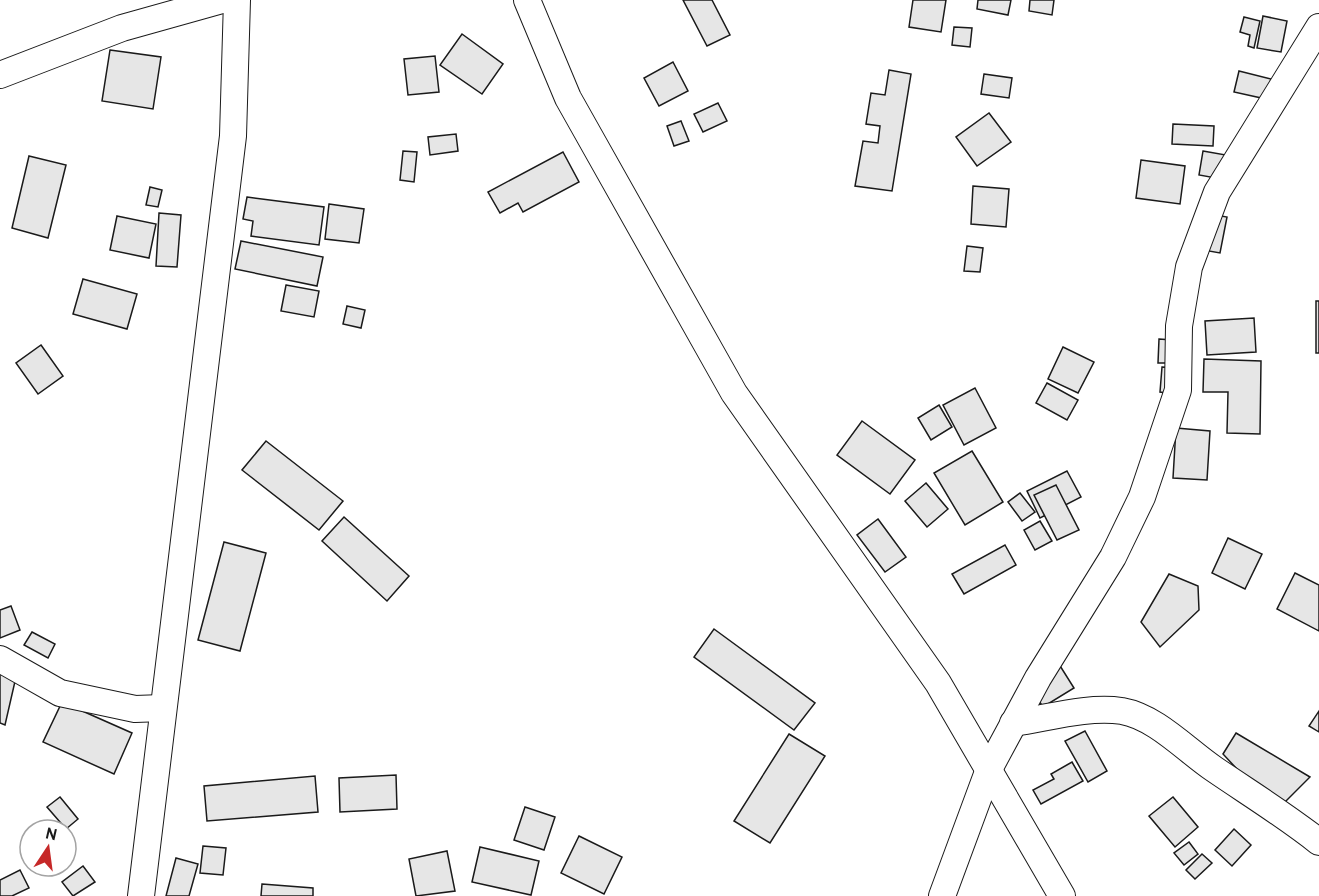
<svg xmlns="http://www.w3.org/2000/svg" width="1319" height="896" viewBox="0 0 1319 896" font-family="Overpass,sans-serif">
	<rect width="100%" height="100%" fill="#fff"/>
	<g fill="#e6e6e6" stroke="#1a1a1a" stroke-width="1.5">
		<polygon points="683,0 712,0 730,35 707,46"/>
		<polygon points="913,0 946,0 941,32 909,27"/>
		<polygon points="978,0 1011,0 1008,15 977,9"/>
		<polygon points="1030,0 1054,0 1052,15 1029,11"/>
		<polygon points="1263,16 1287,21 1281,52 1257,48"/>
		<polygon points="1244,17 1260,21 1254,48 1248,46 1250,35 1240,32"/>
		<polygon points="954,27 972,28 970,47 952,45"/>
		<polygon points="462,34 503,64 482,94 440,65"/>
		<polygon points="110,50 161,57 153,109 102,101"/>
		<polygon points="435,56 439,92 408,95 404,59"/>
		<polygon points="673,62 688,91 659,106 644,78"/>
		<polygon points="889,70 911,74 892,191 855,186 863,141 878,143 880,126 866,124 871,93 885,95"/>
		<polygon points="1239,71 1271,79 1266,99 1234,92"/>
		<polygon points="984,74 1012,78 1009,98 981,94"/>
		<polygon points="718,103 727,121 703,132 694,114"/>
		<polygon points="989,113 1011,142 977,166 956,137"/>
		<polygon points="681,121 689,141 674,146 667,126"/>
		<polygon points="1173,124 1214,126 1213,146 1172,144"/>
		<polygon points="456,134 458,151 430,155 428,137"/>
		<polygon points="403,151 417,152 414,182 400,180"/>
		<polygon points="1203,151 1226,155 1221,179 1199,175"/>
		<polygon points="563,152 579,182 523,212 518,203 500,213 488,192"/>
		<polygon points="29,156 66,165 48,238 12,228"/>
		<polygon points="1141,160 1185,166 1180,204 1136,198"/>
		<polygon points="973,186 1009,189 1006,227 971,224"/>
		<polygon points="150,187 162,190 158,207 146,205"/>
		<polygon points="247,197 324,207 319,245 251,236 253,221 243,219"/>
		<polygon points="329,204 364,209 359,243 325,239"/>
		<polygon points="159,213 181,215 177,267 156,266"/>
		<polygon points="1210,214 1227,217 1220,253 1203,250"/>
		<polygon points="117,216 156,224 149,258 110,250"/>
		<polygon points="241,241 323,257 317,286 235,269"/>
		<polygon points="967,246 983,248 980,272 964,271"/>
		<polygon points="83,279 137,294 127,329 73,314"/>
		<polygon points="286,285 319,291 314,317 281,311"/>
		<rect x="1316" y="301" width="3" height="52"/>
		<polygon points="347,306 365,310 361,328 343,324"/>
		<polygon points="1254,318 1256,352 1207,355 1205,321"/>
		<polygon points="1159,339 1172,340 1171,363 1158,363"/>
		<polygon points="41,345 63,376 38,394 16,363"/>
		<polygon points="1063,347 1094,362 1078,393 1048,379"/>
		<polygon points="1204,359 1261,361 1260,434 1227,433 1228,392 1203,392"/>
		<polygon points="1162,367 1176,368 1173,394 1160,392"/>
		<polygon points="1047,383 1078,400 1067,420 1036,403"/>
		<polygon points="975,388 996,428 964,445 943,405"/>
		<polygon points="939,405 952,427 931,440 918,418"/>
		<polygon points="862,421 915,460 890,494 837,455"/>
		<polygon points="1176,428 1210,431 1207,480 1173,478"/>
		<polygon points="266,441 343,501 319,530 242,470"/>
		<polygon points="972,451 1003,502 965,525 934,473"/>
		<polygon points="1067,471 1081,497 1040,518 1027,491"/>
		<polygon points="926,483 948,509 927,527 905,501"/>
		<polygon points="1056,485 1079,530 1057,540 1034,495"/>
		<polygon points="1020,493 1035,512 1022,521 1008,502"/>
		<polygon points="344,517 409,576 387,601 322,541"/>
		<polygon points="878,519 906,557 885,572 857,535"/>
		<polygon points="1040,521 1052,541 1035,550 1024,530"/>
		<polygon points="1228,538 1262,554 1245,589 1212,573"/>
		<polygon points="224,542 266,553 240,651 198,640"/>
		<polygon points="1005,545 1016,565 964,594 952,574"/>
		<polygon points="1295,573 1319,585 1319,631 1277,609"/>
		<polygon points="1169,574 1198,586 1199,610 1160,647 1141,622"/>
		<polygon points="11,606 20,630 0,638 0,610"/>
		<polygon points="714,629 815,703 794,730 694,657"/>
		<polygon points="32,632 55,644 48,658 24,645"/>
		<polygon points="1057,661 1074,688 1043,707 1026,681"/>
		<polygon points="0,671 16,677 5,725 0,723"/>
		<polygon points="62,702 132,733 114,774 43,742"/>
		<polygon points="1319,711 1319,732 1309,726"/>
		<polygon points="1085,731 1107,771 1088,782 1065,741"/>
		<polygon points="1236,733 1310,777 1276,811 1223,754"/>
		<polygon points="789,734 825,756 770,843 734,821"/>
		<polygon points="1072,762 1083,781 1041,804 1033,790 1054,779 1051,774"/>
		<polygon points="396,775 397,809 340,812 339,778"/>
		<polygon points="315,776 318,812 207,821 204,786"/>
		<polygon points="60,797 78,819 66,829 47,807"/>
		<polygon points="1173,797 1198,827 1175,847 1149,816"/>
		<polygon points="525,807 555,817 544,850 514,840"/>
		<polygon points="1234,829 1251,845 1232,866 1215,850"/>
		<polygon points="579,836 622,857 604,894 561,873"/>
		<polygon points="1189,842 1198,854 1184,865 1174,853"/>
		<polygon points="203,846 226,848 223,875 200,873"/>
		<polygon points="480,847 539,861 531,895 472,882"/>
		<polygon points="447,851 455,891 416,896 409,859"/>
		<polygon points="1202,854 1212,863 1195,879 1186,870"/>
		<polygon points="176,858 198,864 189,896 166,896"/>
		<polygon points="83,866 95,882 73,896 62,882"/>
		<polygon points="20,870 29,888 12,896 0,896 0,880"/>
		<polygon points="262,884 313,888 313,896 261,896"/>
	</g>
	<g fill="none" stroke-linecap="round" stroke-linejoin="round">
		<defs>
			<g id="minor">
				<polyline points="527,0 568,98 734,393 938,683 1062,896"/>
				<polyline points="0,75 122,28 222,0"/>
				<polyline points="0,659 60,693 135,709 163,708"/>
				<path d="M 1013,723 C 1048,718 1087,706 1122,711 C 1156,717 1186,750 1214,769 C 1249,793 1285,815 1319,842"/>
				<polyline points="141,896 233,136 237,0"/>
				<polyline points="942,896 989,769 1038,678 1113,557 1142,497 1178,390 1179,326 1189,267 1217,192 1319,27"/>
			</g>
		</defs>
		<use href="#minor" stroke="#1a1a1a" stroke-width="28"/>
		<use href="#minor" stroke="#fff" stroke-width="26"/>
	</g>
	<g transform="translate(48 848) rotate(13)"><circle r="28" fill="#ffffff" stroke="#a3a3a3" stroke-width="1.5"/>
	<path d="M0-4.5L10 22L0 15L-10 22Z" fill="#c62828"/>
	<text y="-9" font-size="16" font-weight="bold" text-anchor="middle" fill="#1a1a1a">N</text>
	</g>
</svg>
